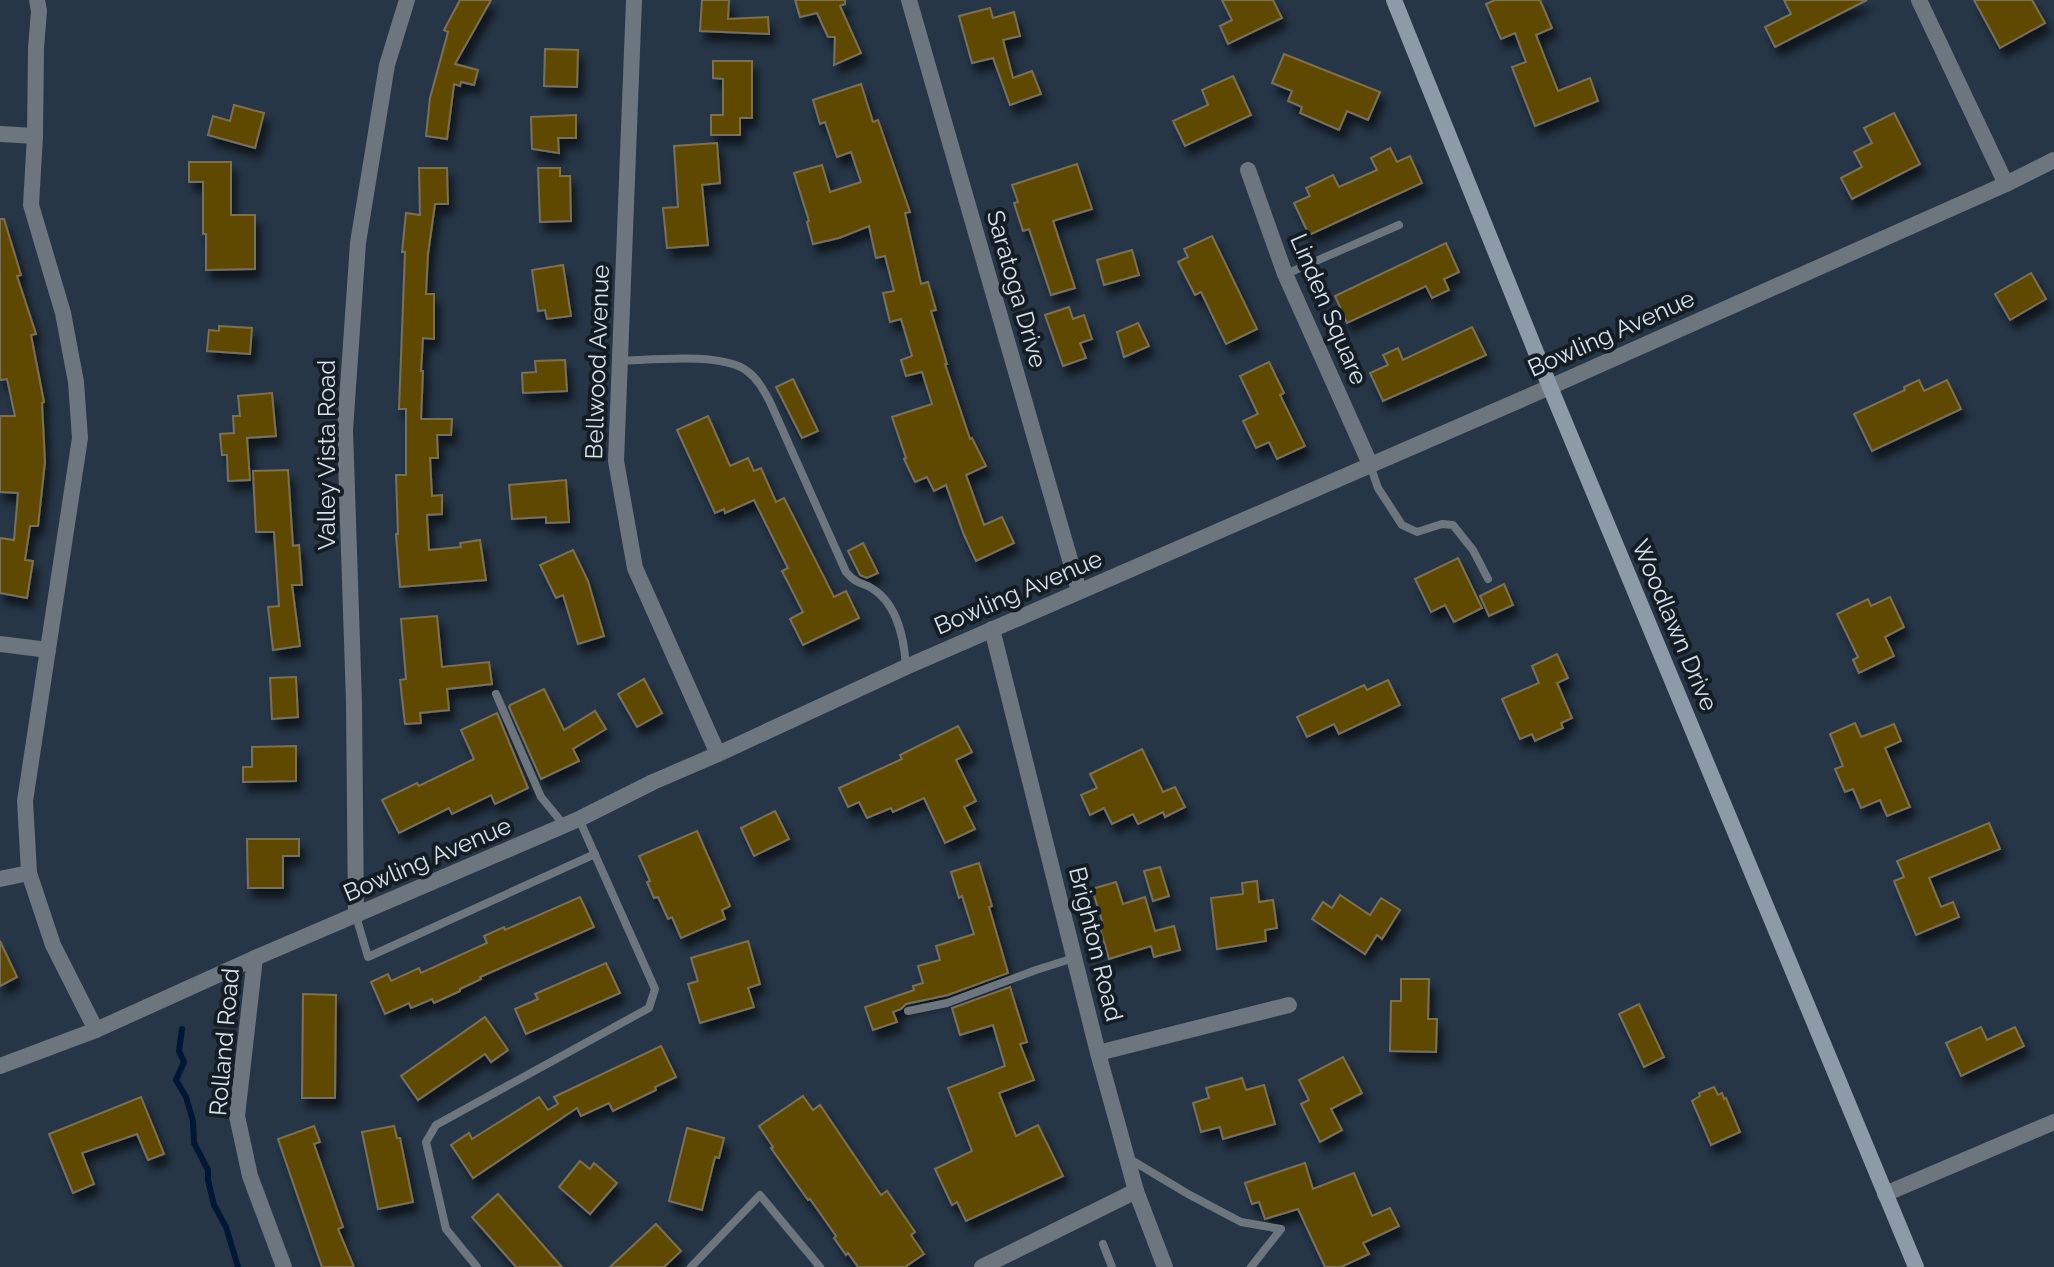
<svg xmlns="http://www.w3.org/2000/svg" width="2054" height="1267" viewBox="0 0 2054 1267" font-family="Raleway,sans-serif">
	<defs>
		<filter id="shadow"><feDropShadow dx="5" dy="9" stdDeviation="4" flood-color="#0009"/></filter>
	</defs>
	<rect width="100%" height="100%" fill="#263647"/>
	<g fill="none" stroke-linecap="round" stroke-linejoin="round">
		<polyline stroke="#001834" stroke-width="6" points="182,1029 179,1051 184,1062 176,1080 186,1097 193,1121 194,1143 208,1170 208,1180 214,1205 226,1227 238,1267"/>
	</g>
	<g fill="#5f4a05" stroke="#7a7058" stroke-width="2" filter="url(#shadow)">
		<polygon points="460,0 491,0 455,64 478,70 474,85 461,82 460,86 454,84 447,139 426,136 430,98 448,32 444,30"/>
		<polygon points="702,0 729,0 728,19 768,17 769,34 700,31"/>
		<polygon points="795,0 845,0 845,4 840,6 861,53 834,65 835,37 828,37 817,13 800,17"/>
		<polygon points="1222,0 1273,0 1282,18 1228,44 1220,26 1232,20"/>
		<polygon points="1495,0 1540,0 1552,28 1536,35 1558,91 1590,78 1598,101 1535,126 1512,67 1526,62 1515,33 1501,39 1486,4"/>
		<polygon points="1784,0 1867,0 1775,47 1765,27 1791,14"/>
		<polygon points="1974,0 2032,0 2045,23 2000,48"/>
		<polygon points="990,8 993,18 1014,12 1020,36 1003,40 1013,78 1032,71 1041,94 1010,105 993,58 972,63 959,16"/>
		<polygon points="545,49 578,50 577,87 544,86"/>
		<polygon points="1284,54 1380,92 1368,120 1347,111 1339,130 1300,113 1302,107 1288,101 1292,91 1272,83"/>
		<polygon points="713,61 752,61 752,118 740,118 740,135 711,135 711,115 723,115 723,79 713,78"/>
		<polygon points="1233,76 1251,115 1185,146 1173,121 1208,105 1202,90"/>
		<polygon points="861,84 873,122 878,120 910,212 905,213 921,284 928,282 936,310 931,311 947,364 945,364 970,439 972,438 986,466 966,475 984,525 1002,517 1014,543 976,561 964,535 946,485 934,491 927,477 915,482 904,459 906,458 892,417 932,404 922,372 906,376 901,360 912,356 901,319 890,322 883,293 894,291 885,256 876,258 869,226 839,238 813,244 807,222 809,221 794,173 822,165 830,192 861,182 851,152 837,157 825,122 820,124 813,100"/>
		<polygon points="234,105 264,113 255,148 208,135 213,116 230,121"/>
		<polygon points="1894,113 1920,164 1852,199 1841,178 1862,167 1854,152 1872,143 1864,128"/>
		<polygon points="576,115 576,138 558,138 559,153 532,149 531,117"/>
		<polygon points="717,143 720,183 702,185 708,245 667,248 663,208 678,207 674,146"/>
		<polygon points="1390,148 1397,162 1410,156 1422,183 1309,235 1294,203 1310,196 1306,188 1333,175 1339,187 1377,170 1371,158"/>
		<polygon points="189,162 231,162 231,215 255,215 255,269 206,270 206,234 203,234 203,182 189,182"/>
		<polygon points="1077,164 1092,209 1053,221 1075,288 1051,295 1029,229 1023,231 1014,203 1018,202 1012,185"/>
		<polygon points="419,168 447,168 448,204 435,204 428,254 426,294 434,294 434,339 423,338 421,371 423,371 421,419 452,419 451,435 437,435 438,458 430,458 432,496 442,495 442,514 427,515 429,550 461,547 460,543 480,540 486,580 400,587 396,534 398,534 396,475 406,475 406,409 399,409 405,252 402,252 406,213 420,215"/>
		<polygon points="538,168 560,168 560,176 570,176 571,221 540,222"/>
		<polygon points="0,219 4,219 21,275 17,276 36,334 31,335 44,402 42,403 45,462 38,526 30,526 25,560 33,561 27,598 0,593 0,538 14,540 18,493 0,492 0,416 15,416 7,379 0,380"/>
		<polygon points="1212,236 1257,329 1226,344 1201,292 1195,295 1178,262 1188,257 1184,249"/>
		<polygon points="1446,243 1459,272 1444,279 1449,290 1432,298 1426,286 1347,323 1335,296"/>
		<polygon points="1132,250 1139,275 1104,285 1097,260"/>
		<polygon points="563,265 571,316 547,319 545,310 538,311 532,270"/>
		<polygon points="2031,273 2046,299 2010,320 1995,294"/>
		<polygon points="1069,307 1073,319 1084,315 1092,339 1080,343 1086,358 1063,366 1045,315"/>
		<polygon points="1138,323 1149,346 1124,357 1117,332"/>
		<polygon points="219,326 252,328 250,354 207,351 209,330 219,331"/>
		<polygon points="1472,327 1486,355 1383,401 1370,373 1388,365 1383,355 1398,348 1403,360"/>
		<polygon points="565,360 567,391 523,393 522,373 536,372 535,361"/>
		<polygon points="1269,362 1284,393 1280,395 1305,446 1277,459 1269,442 1256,448 1243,421 1258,414 1240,376"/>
		<polygon points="793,379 818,431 802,438 776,387"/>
		<polygon points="1919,380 1924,391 1947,380 1961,409 1872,451 1854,414 1905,390 1904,387"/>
		<polygon points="272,393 276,436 247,438 250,480 228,481 227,455 222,455 220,434 234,433 233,416 240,416 238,396"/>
		<polygon points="708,416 730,466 748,458 754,471 761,468 776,502 784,498 834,597 846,591 859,618 803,645 790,619 803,612 782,571 788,568 754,500 725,513 724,509 715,513 677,430"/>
		<polygon points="288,470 293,546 299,545 302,585 292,585 300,646 273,650 268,607 279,606 274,532 256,532 253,471"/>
		<polygon points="566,480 569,522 546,523 546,517 512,519 509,485"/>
		<polygon points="863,543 878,573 867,578 860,575 848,551"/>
		<polygon points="573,550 588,581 604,636 578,644 563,595 556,598 540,565"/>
		<polygon points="1458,558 1482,608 1454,622 1445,605 1431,612 1415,579"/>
		<polygon points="1504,584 1513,605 1489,616 1480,596"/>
		<polygon points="1890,597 1904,627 1885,637 1894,656 1859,673 1853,660 1858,657 1837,614 1868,599 1871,606"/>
		<polygon points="437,616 442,667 489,662 492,684 447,689 449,710 420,713 421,723 405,724 400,680 406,679 401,619"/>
		<polygon points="1557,654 1568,678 1557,683 1572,718 1561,723 1563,728 1535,741 1532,734 1520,739 1502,699 1539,683 1532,666"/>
		<polygon points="296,677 298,717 272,719 270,678"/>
		<polygon points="644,679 662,713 637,727 618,694"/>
		<polygon points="1388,680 1400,705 1339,734 1334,724 1307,737 1297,717 1364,685 1367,690"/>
		<polygon points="544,689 564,730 595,711 606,729 573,749 579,761 541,779 509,707 510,705"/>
		<polygon points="497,713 528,788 495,804 491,795 452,814 449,808 399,833 382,800 417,783 419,786 474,759 461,730"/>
		<polygon points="1855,723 1861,737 1894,724 1901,741 1885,748 1910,807 1887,816 1880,800 1861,808 1853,789 1845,792 1835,769 1843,766 1830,734"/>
		<polygon points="958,726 972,752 956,760 976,801 964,807 975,829 945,843 924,798 893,812 891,808 867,818 859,802 848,807 839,788 902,759 900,755"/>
		<polygon points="296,746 296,781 243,782 243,767 252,767 252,747"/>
		<polygon points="1142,749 1163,792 1175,787 1185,807 1165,817 1163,812 1138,824 1133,814 1112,824 1104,808 1090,815 1081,795 1097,788 1090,774"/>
		<polygon points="775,811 789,839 754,856 741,828"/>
		<polygon points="1989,823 2000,849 1929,878 1941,907 1953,902 1959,917 1916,935 1894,881 1904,877 1897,861"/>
		<polygon points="697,831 730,906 722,910 725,919 681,938 672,917 668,919 658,897 654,898 647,882 650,881 639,856"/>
		<polygon points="247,839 299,839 299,856 283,856 283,888 248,888"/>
		<polygon points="979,863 992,906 989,907 1008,973 948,995 906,1004 901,1009 893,1012 897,1022 873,1030 865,1007 914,990 913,986 923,983 918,966 940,960 936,946 974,934 962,896 959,898 951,872"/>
		<polygon points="1160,867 1169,896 1153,901 1144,871"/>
		<polygon points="1257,881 1259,902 1273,900 1277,928 1265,930 1266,941 1217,949 1211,898 1243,894 1242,883"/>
		<polygon points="1116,882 1123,904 1145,897 1155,931 1174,926 1180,950 1154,957 1151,946 1109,959 1099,925 1103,924 1092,889"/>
		<polygon points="1340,895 1370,915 1381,898 1400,910 1382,939 1377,935 1365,954 1312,919 1323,902 1332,908"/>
		<polygon points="580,897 594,927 480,977 481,979 460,989 460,991 434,1003 432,999 411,1008 409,1003 385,1014 371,982 388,974 391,981 419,968 421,973 487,943 484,936 504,927 505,930"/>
		<polygon points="0,941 17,977 0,986"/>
		<polygon points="748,941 760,984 748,988 754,1007 700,1023 688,984 698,981 691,958"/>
		<polygon points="606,963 620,993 526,1034 515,1009 538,999 535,994"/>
		<polygon points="1401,979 1429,979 1428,1019 1437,1019 1436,1052 1390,1051 1391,1001 1401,1001"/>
		<polygon points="1010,987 1027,1042 1020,1044 1034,1080 999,1093 1016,1136 1038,1125 1063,1176 966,1221 957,1202 952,1205 935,1169 972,1151 948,1088 1005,1066 993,1025 960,1035 952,1008"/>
		<polygon points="303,994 336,995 335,1098 302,1098"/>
		<polygon points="1639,1004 1664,1057 1644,1067 1619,1014"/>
		<polygon points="485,1017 508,1050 491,1062 485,1054 418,1100 401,1076"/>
		<polygon points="1981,1027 1987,1040 2015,1027 2024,1046 1961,1076 1946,1043"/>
		<polygon points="661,1046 676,1077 655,1087 656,1090 613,1111 609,1103 581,1116 577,1108 473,1178 451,1145 469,1133 472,1139 539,1097 548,1110 558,1104 554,1097"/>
		<polygon points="1343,1057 1362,1093 1331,1109 1342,1130 1320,1142 1301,1104 1309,1100 1299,1080"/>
		<polygon points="1242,1078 1246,1090 1264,1085 1275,1124 1223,1139 1220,1127 1201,1132 1193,1103 1209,1098 1206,1088"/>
		<polygon points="1714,1087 1718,1095 1722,1093 1724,1099 1726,1098 1740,1132 1711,1145 1692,1101 1700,1096 1699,1093"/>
		<polygon points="803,1096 813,1110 820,1105 881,1195 887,1191 915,1232 911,1235 924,1254 905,1267 858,1267 848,1253 846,1255 834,1238 836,1236 810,1199 808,1200 771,1148 773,1147 759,1126"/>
		<polygon points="141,1097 164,1154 148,1160 137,1134 82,1153 94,1184 73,1193 49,1134"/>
		<polygon points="314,1126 320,1142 314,1144 343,1227 338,1229 354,1267 322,1267 278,1139"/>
		<polygon points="394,1126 397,1138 400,1138 413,1202 378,1209 362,1132"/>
		<polygon points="687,1128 724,1138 719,1158 715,1157 702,1210 669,1201"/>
		<polygon points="580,1161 590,1169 594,1163 617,1183 590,1214 559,1187"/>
		<polygon points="1305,1163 1313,1189 1354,1173 1372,1216 1390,1208 1399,1226 1363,1243 1369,1254 1341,1267 1325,1267 1298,1209 1265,1219 1259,1202 1252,1204 1245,1183"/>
		<polygon points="498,1194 562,1267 516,1267 472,1217"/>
		<polygon points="656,1224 681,1251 664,1267 610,1267"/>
	</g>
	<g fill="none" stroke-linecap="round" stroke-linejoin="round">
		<g stroke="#6d757e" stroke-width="8">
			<polyline points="1286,274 1399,225"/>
			<path d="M 620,361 C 652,360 722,352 747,371 C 758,379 764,391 770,402 L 846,572 C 858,586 861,581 873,589 C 898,605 904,639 906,666"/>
			<polyline points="1370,465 1378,488 1402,525 1417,532 1442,524 1453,525 1473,550 1488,579"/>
			<polyline points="496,694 541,797 564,825"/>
			<polyline points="356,916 368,957 595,854"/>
			<polyline points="908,1011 947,1003 1036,970 1074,958"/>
			<polyline points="1128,1158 1188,1194 1241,1222 1281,1229 1251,1267"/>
			<polyline points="1103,1244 1112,1267"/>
			<polyline points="477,1267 446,1229 426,1142 436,1125 649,1008 655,989 579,819"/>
			<polyline points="691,1267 760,1195 820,1267"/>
		</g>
		<g stroke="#6d757e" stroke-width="16">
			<polyline points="37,0 39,11 36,48 35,136 31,205 63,313 76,382 80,438 25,801 29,873 53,945 96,1030"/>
			<polyline points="634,0 616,461 635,568 718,754"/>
			<polyline points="909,0 1079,591"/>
			<polyline points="1919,0 2006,184"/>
			<polyline points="0,134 35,136"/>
			<polyline points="1248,170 1285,274 1370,464"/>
			<polyline points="992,629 1098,1053 1136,1191 1165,1267"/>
			<polyline points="0,644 48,650"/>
			<polyline points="0,879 29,873"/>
			<polyline points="356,916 354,702 345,430 358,243 387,65 407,0"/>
			<polyline points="255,958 237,1116 250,1176 284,1267"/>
			<polyline points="1098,1053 1289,1005"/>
			<polyline points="1885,1194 2054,1122"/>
			<polyline points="982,1267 1136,1191"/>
		</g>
		<polyline stroke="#6d757e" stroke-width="16" points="0,1066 96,1030 255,958 579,819 653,782 718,754 906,667 1550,387 2006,184 2054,160"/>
		<polyline stroke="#8d9aa8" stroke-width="16" points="1394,0 1550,387 1916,1267"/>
	</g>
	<g text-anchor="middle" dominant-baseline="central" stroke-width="8" stroke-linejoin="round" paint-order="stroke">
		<g font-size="24" fill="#d8e2ed" stroke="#151d24">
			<text transform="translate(1017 289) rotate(74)">Saratoga Drive</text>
			<text transform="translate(1329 309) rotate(67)">Linden Square</text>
			<text transform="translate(1611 333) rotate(-24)">Bowling Avenue</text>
			<text transform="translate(597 362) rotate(-88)">Bellwood Avenue</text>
			<text transform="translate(326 455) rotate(-90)">Valley Vista Road</text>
			<text transform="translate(1018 592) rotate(-23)">Bowling Avenue</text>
			<text transform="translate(1675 625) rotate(67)">Woodlawn Drive</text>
			<text transform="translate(427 859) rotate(-23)">Bowling Avenue</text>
			<text transform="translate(1096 944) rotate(76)">Brighton Road</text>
			<text transform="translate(224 1042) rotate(-85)">Rolland Road</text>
		</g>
	</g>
</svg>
